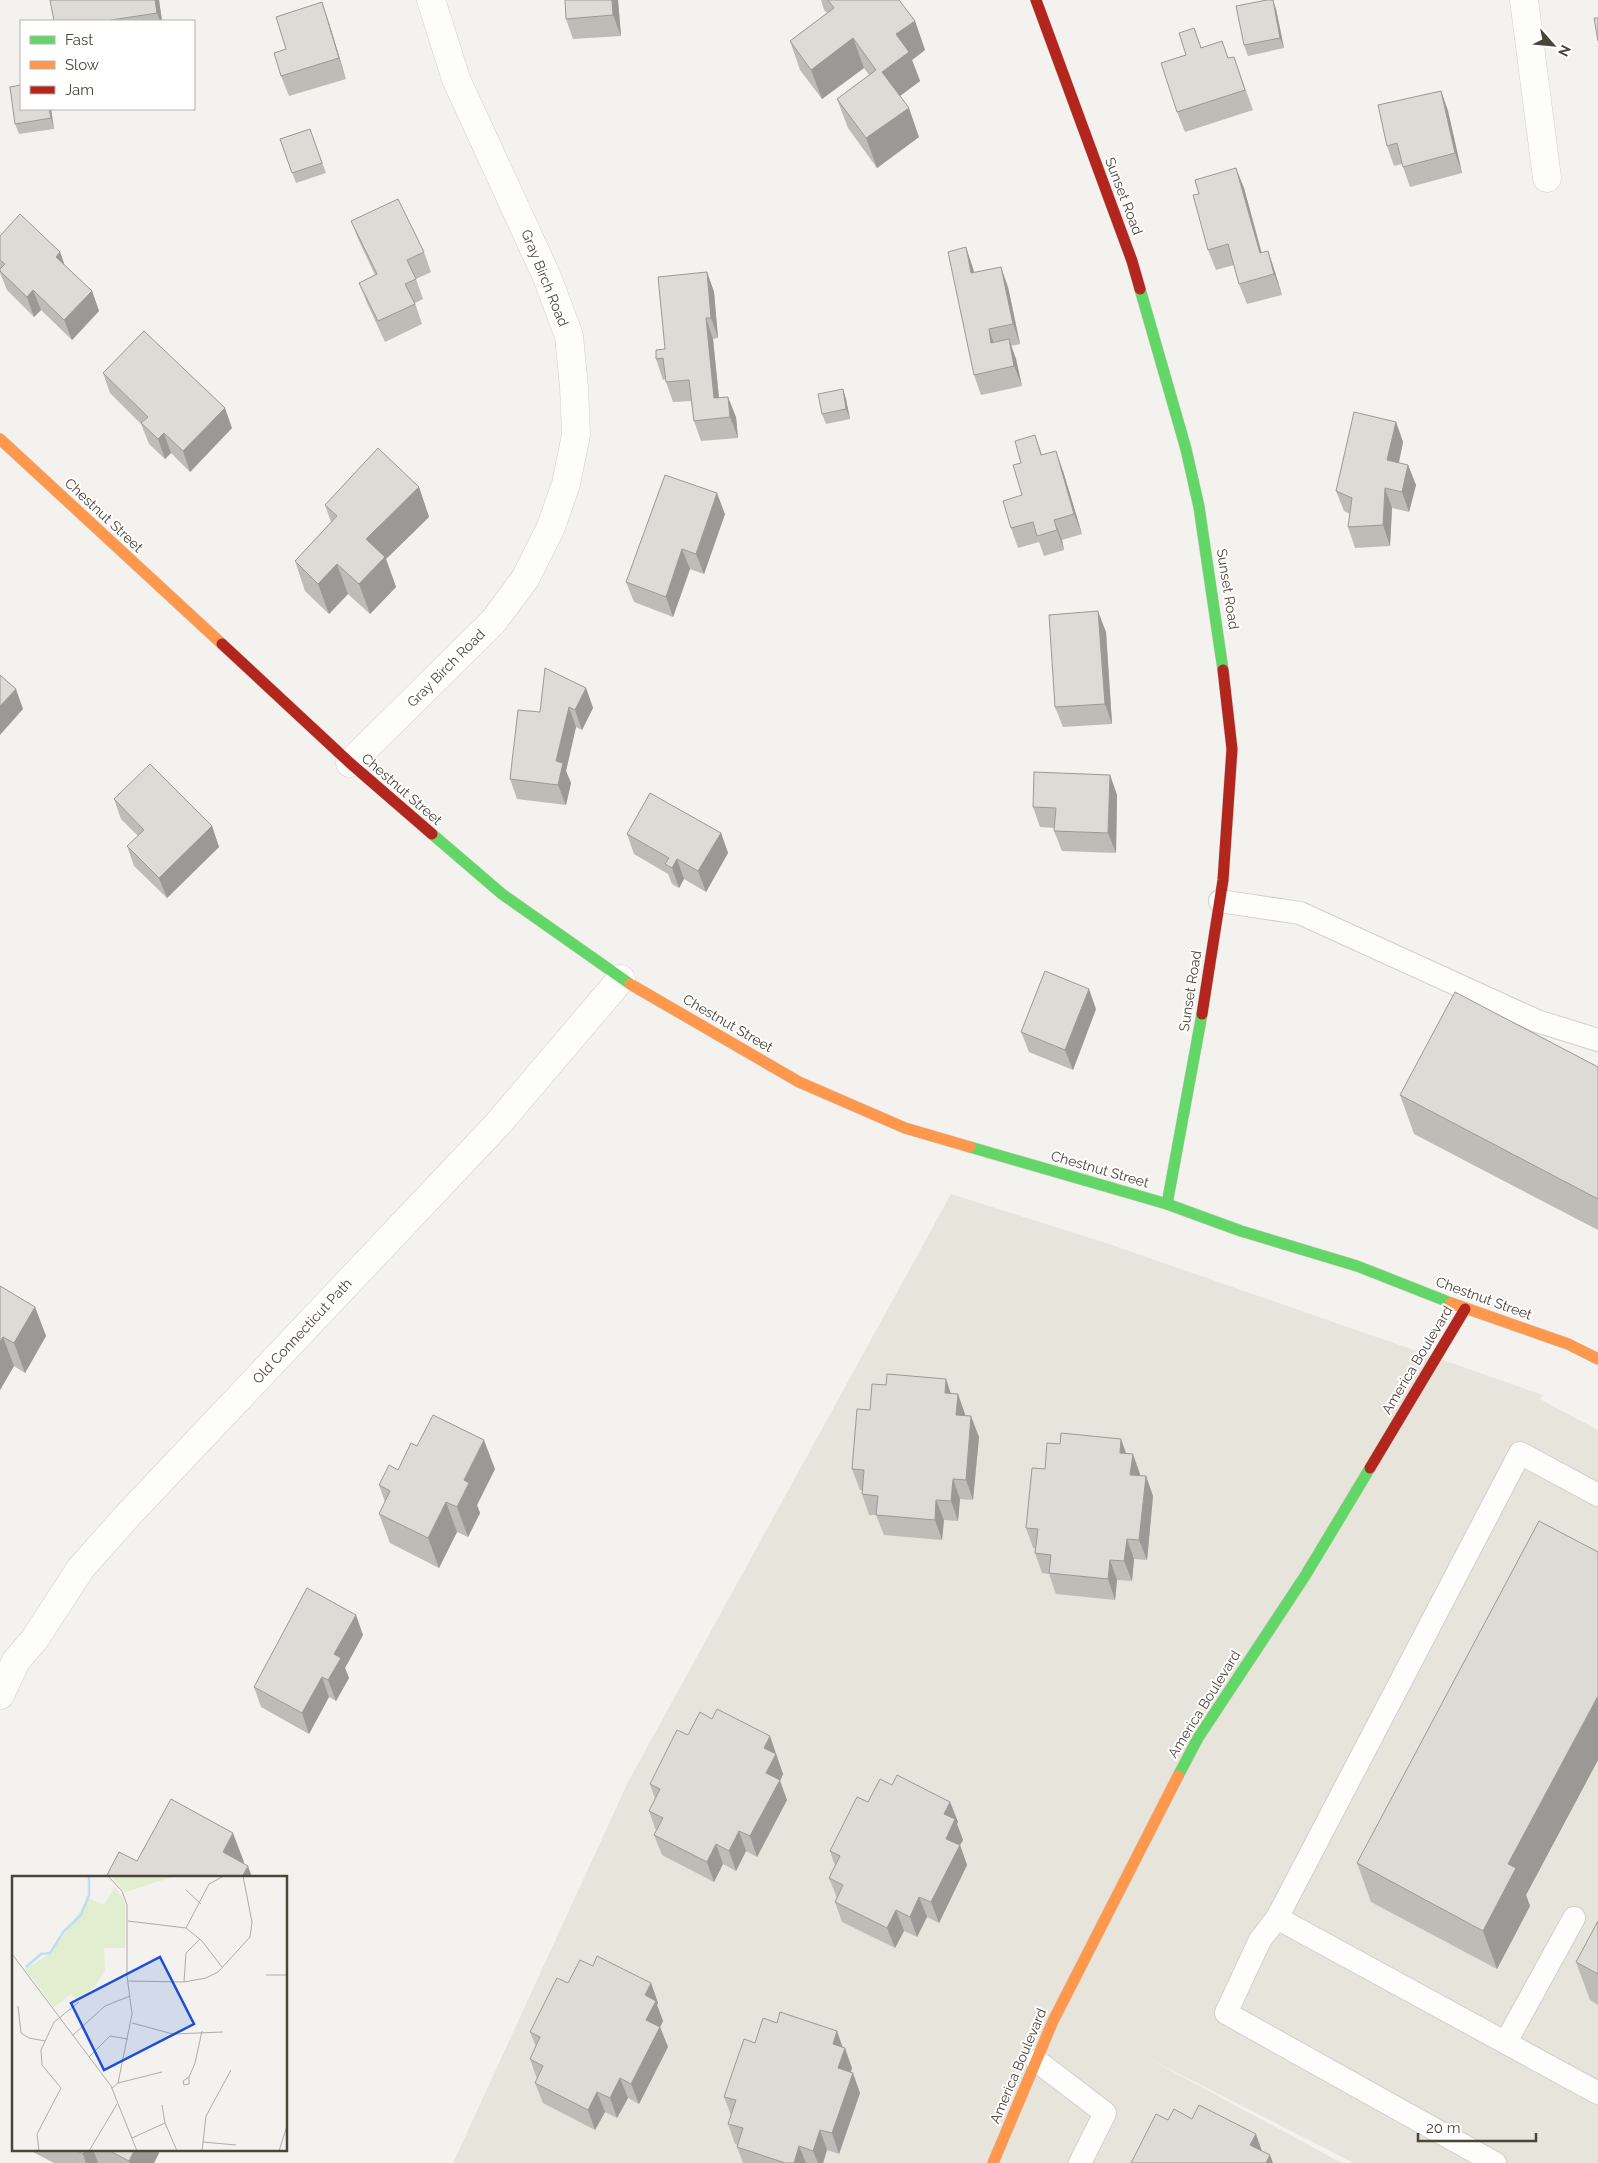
<svg xmlns="http://www.w3.org/2000/svg" width="1598" height="2163" viewBox="0 0 1598 2163" font-family="Raleway,sans-serif">
	<rect width="100%" height="100%" fill="#f4f2ee"/>
	<polygon fill="#e7e4dc" points="951,1194 1109,1244 1543,1395 1540,1399 1598,1430 1598,2163 1354,2163 1144,2056 1342,2163 453,2163 628,1782"/>
	<g fill="none" stroke-linecap="round" stroke-linejoin="round">
		<defs>
			<g id="lane">
				<polyline points="1220,901 1300,913 1537,1021 1598,1040"/>
				<polyline points="1598,1495 1520,1453 1277,1918 1598,2093"/>
				<polyline points="1277,1918 1260,1940 1226,2013 1495,2163"/>
				<polyline points="1506,2042 1574,1918"/>
				<polyline points="1037,2061 1105,2113 1080,2163"/>
			</g>
			<g id="street">
				<polyline points="1524,0 1547,178"/>
				<polyline points="350,763 493,622 525,579 551,527 566,484 576,435 574,387 569,336 547,277 456,79 431,0"/>
				<polyline points="0,1695 16,1661 34,1640 81,1568 129,1514 497,1125 621,979"/>
			</g>
			<g id="fast">
				<polyline points="1140,289 1186,449 1199,507 1223,670"/>
				<polyline points="432,834 502,894 630,984"/>
				<polyline points="970,1147 1167,1204 1241,1231 1357,1266 1451,1303"/>
				<polyline points="1167,1204 1202,1014"/>
				<polyline points="1178,1776 1198,1738 1305,1576 1370,1468"/>
			</g>
			<g id="slow">
				<polyline points="0,439 222,644"/>
				<polyline points="630,984 799,1082 905,1128 970,1147"/>
				<polyline points="1451,1303 1568,1344 1598,1359"/>
				<polyline points="993,2163 1053,2021 1178,1776"/>
			</g>
			<g id="jam">
				<polyline points="1036,0 1132,261 1140,289"/>
				<polyline points="222,644 350,763 432,834"/>
				<polyline points="1202,1014 1223,880 1232,749 1223,670"/>
				<polyline points="1370,1468 1465,1309"/>
			</g>
		</defs>
		<use href="#lane" stroke="#d2d0cb" stroke-width="24"/>
		<use href="#street" stroke="#d2d0cb" stroke-width="29"/>
		<use href="#fast" stroke="#d3cfc5" stroke-width="12"/>
		<use href="#slow" stroke="#d3cfc5" stroke-width="12"/>
		<use href="#jam" stroke="#d3cfc5" stroke-width="12"/>
		<use href="#lane" stroke="#fdfdfc" stroke-width="22"/>
		<use href="#street" stroke="#fdfdfc" stroke-width="28"/>
		<use href="#fast" stroke="#63d668" stroke-width="11"/>
		<use href="#slow" stroke="#ff974d" stroke-width="11"/>
		<use href="#jam" stroke="#b3261e" stroke-width="11"/>
	</g>
	<g fill="#bfbcb8">
		<polygon points="159,0 162,21 54,21"/>
		<polygon points="618,0 621,36 573,39 566,19"/>
		<polygon points="821,0 899,0 915,21 925,50 912,60 920,81 900,96 919,137 877,168 848,128 837,99 869,75 864,68 822,99 800,70 790,41 827,13 824,10"/>
		<polygon points="1276,9 1284,48 1248,56 1244,45"/>
		<polygon points="329,23 346,79 289,96 281,76 286,49"/>
		<polygon points="1194,28 1201,47 1228,58 1234,57 1253,110 1185,132 1177,112 1186,55"/>
		<polygon points="1441,91 1448,111 1462,173 1410,187 1402,164 1394,166 1387,146"/>
		<polygon points="51,109 54,129 19,134 15,124"/>
		<polygon points="310,129 326,173 296,183 280,139"/>
		<polygon points="1244,188 1262,253 1268,251 1275,272 1282,295 1247,304 1239,284 1234,265 1216,270 1208,250"/>
		<polygon points="351,221 424,252 431,272 416,279 423,299 415,303 422,324 385,342 367,303 359,283 375,275 359,241"/>
		<polygon points="0,236 60,252 65,266 92,291 99,311 72,340 41,310 34,317 7,290 0,273"/>
		<polygon points="973,268 974,272 1008,287 1020,344 1011,346 1016,359 1022,386 981,395 974,375"/>
		<polygon points="707,272 714,292 718,338 713,339 719,397 736,417 738,438 701,441 694,421 691,401 673,402 665,379 663,380 656,359 665,349"/>
		<polygon points="103,373 232,428 190,472 171,453 165,459 149,444 141,424 110,393"/>
		<polygon points="843,389 846,399 850,419 826,424 822,414"/>
		<polygon points="1396,422 1403,442 1399,463 1408,465 1416,485 1409,512 1392,508 1390,546 1355,548 1348,527 1350,514 1344,511 1336,491"/>
		<polygon points="1042,455 1063,471 1082,534 1062,540 1064,550 1044,556 1039,542 1018,548 1011,528 1022,495"/>
		<polygon points="419,487 429,517 386,559 396,587 370,614 348,594 329,614 305,591 295,561 331,522 325,505"/>
		<polygon points="725,514 704,574 690,569 673,617 634,602 626,582"/>
		<polygon points="1106,632 1112,724 1063,727 1055,707"/>
		<polygon points="586,688 593,708 582,730 576,727 566,771 571,783 566,805 517,799 510,779 540,712"/>
		<polygon points="1110,775 1117,795 1116,853 1062,851 1054,831 1054,828 1040,827 1033,807"/>
		<polygon points="114,799 212,826 219,847 167,898 134,866 127,846 138,836 121,819"/>
		<polygon points="721,833 728,853 706,892 684,879 679,888 672,884 668,874 634,854 627,834"/>
		<polygon points="1096,1009 1073,1070 1029,1052 1021,1032"/>
		<polygon points="1598,1067 1598,1230 1414,1134 1400,1095"/>
		<polygon points="0,1286 35,1307 46,1336 25,1373 14,1366 0,1390"/>
		<polygon points="951,1393 958,1394 965,1416 979,1437 973,1500 960,1499 958,1521 944,1520 942,1540 884,1535 876,1515 869,1515 862,1494 862,1490 860,1490 852,1469 870,1410"/>
		<polygon points="1121,1439 1126,1453 1140,1474 1140,1476 1146,1476 1153,1496 1147,1560 1134,1559 1132,1581 1117,1580 1115,1600 1056,1594 1049,1574 1042,1573 1035,1553 1036,1548 1033,1548 1026,1528 1045,1469 1060,1444"/>
		<polygon points="417,1446 495,1469 477,1505 480,1513 468,1537 457,1532 439,1568 390,1543 379,1514 385,1502 379,1485 398,1470"/>
		<polygon points="1598,1552 1598,1760 1526,1895 1530,1906 1497,1969 1371,1902 1357,1863"/>
		<polygon points="363,1635 345,1668 349,1678 336,1701 329,1697 309,1734 261,1707 254,1687"/>
		<polygon points="688,1735 778,1756 777,1757 783,1774 780,1781 787,1800 757,1857 746,1851 736,1871 723,1864 714,1882 662,1855 654,1835 656,1831 649,1811 655,1799 650,1784"/>
		<polygon points="892,1785 950,1802 958,1822 957,1824 963,1840 960,1845 967,1865 939,1923 927,1917 917,1937 904,1931 895,1948 842,1922 835,1902 837,1898 829,1878 835,1866 830,1851 868,1802"/>
		<polygon points="1598,1921 1598,2005 1590,2000 1576,1962"/>
		<polygon points="593,1966 651,1983 658,2003 657,2005 663,2021 660,2027 668,2047 639,2104 628,2098 617,2118 605,2112 595,2130 543,2103 535,2083 537,2079 530,2059 536,2047 530,2032 568,1983"/>
		<polygon points="843,2047 852,2068 851,2072 860,2093 839,2154 827,2150 823,2163 743,2163 737,2147 738,2145 735,2144 728,2124 731,2115 724,2097"/>
		<polygon points="27,2149 158,2149 159,2153 154,2163 54,2163"/>
	</g>
	<g fill="#9b9996">
		<polygon points="155,0 159,0 162,21 160,21 157,13"/>
		<polygon points="612,0 618,0 621,36 613,15"/>
		<polygon points="1273,0 1276,9 1284,48 1280,38"/>
		<polygon points="322,2 329,23 346,79 339,58"/>
		<polygon points="915,21 925,50 912,60 920,81 893,101 882,72 896,34"/>
		<polygon points="853,38 864,68 822,99 811,70"/>
		<polygon points="1441,91 1448,111 1462,173 1455,153"/>
		<polygon points="909,108 919,137 877,168 866,138"/>
		<polygon points="49,109 51,109 54,129 51,118"/>
		<polygon points="1236,168 1244,188 1267,274 1260,253"/>
		<polygon points="966,247 973,268 978,293 971,273"/>
		<polygon points="1268,251 1275,272 1282,295 1274,274"/>
		<polygon points="60,252 67,272 56,257"/>
		<polygon points="1001,267 1008,287 1020,344 1013,324"/>
		<polygon points="707,272 714,292 718,338 711,318"/>
		<polygon points="33,290 41,310 34,317 27,297"/>
		<polygon points="92,291 99,311 72,340 64,320"/>
		<polygon points="706,318 713,339 721,418 714,398"/>
		<polygon points="989,329 996,349 991,343"/>
		<polygon points="1009,339 1016,359 1022,386 1014,366"/>
		<polygon points="843,389 846,399 850,419 846,409"/>
		<polygon points="728,397 736,417 738,438 730,417"/>
		<polygon points="225,408 232,428 190,472 183,451"/>
		<polygon points="1396,422 1403,442 1395,480 1387,460"/>
		<polygon points="164,433 171,453 165,459 158,439"/>
		<polygon points="1035,435 1042,455 1041,455"/>
		<polygon points="1056,451 1063,471 1082,534 1074,514"/>
		<polygon points="1408,465 1416,485 1409,512 1402,492"/>
		<polygon points="419,487 429,517 386,559 396,587 370,614 359,584 366,539"/>
		<polygon points="1385,488 1392,508 1390,546 1383,525"/>
		<polygon points="717,493 725,514 704,574 696,554"/>
		<polygon points="1054,520 1062,540 1064,550 1057,530"/>
		<polygon points="682,549 690,569 673,617 666,597"/>
		<polygon points="337,564 348,594 329,614 318,584"/>
		<polygon points="1098,611 1106,632 1112,724 1105,704"/>
		<polygon points="586,688 593,708 582,730 575,710"/>
		<polygon points="16,689 23,709 0,735 0,706"/>
		<polygon points="569,707 576,727 566,771 571,783 566,805 558,785 556,761"/>
		<polygon points="1110,775 1117,795 1116,853 1108,833"/>
		<polygon points="212,826 219,847 167,898 159,878"/>
		<polygon points="721,833 728,853 706,892 698,871"/>
		<polygon points="677,859 684,879 679,888 672,868"/>
		<polygon points="1089,989 1096,1009 1073,1070 1065,1050"/>
		<polygon points="35,1307 46,1336 25,1373 14,1343"/>
		<polygon points="3,1337 14,1366 0,1390 0,1342"/>
		<polygon points="946,1379 953,1400 945,1393"/>
		<polygon points="958,1394 965,1414 963,1435 956,1415"/>
		<polygon points="971,1416 979,1437 973,1500 966,1480"/>
		<polygon points="1121,1439 1128,1459 1120,1453"/>
		<polygon points="484,1440 495,1469 477,1505 480,1513 468,1537 457,1507 464,1480"/>
		<polygon points="1133,1454 1140,1474 1137,1495 1130,1475"/>
		<polygon points="1146,1476 1153,1496 1147,1560 1139,1540"/>
		<polygon points="953,1479 960,1499 958,1521 951,1501"/>
		<polygon points="936,1500 944,1520 942,1540 935,1520"/>
		<polygon points="446,1502 457,1532 439,1568 428,1538"/>
		<polygon points="1127,1539 1134,1559 1132,1581 1124,1561"/>
		<polygon points="1110,1560 1117,1580 1115,1600 1108,1579"/>
		<polygon points="356,1615 363,1635 345,1668 349,1678 336,1701 328,1680 334,1654"/>
		<polygon points="322,1677 329,1697 309,1734 302,1713"/>
		<polygon points="1598,1696 1598,1760 1526,1895 1530,1906 1497,1969 1483,1931 1508,1864"/>
		<polygon points="770,1736 783,1774 780,1781 787,1800 757,1857 750,1836 766,1773 764,1748"/>
		<polygon points="950,1802 958,1822 957,1824 963,1840 960,1845 967,1865 939,1923 931,1902 946,1839 944,1814"/>
		<polygon points="739,1831 746,1851 736,1871 729,1851"/>
		<polygon points="233,1833 244,1862 236,1877 223,1852"/>
		<polygon points="716,1844 723,1864 714,1882 707,1862"/>
		<polygon points="248,1866 252,1877 242,1877"/>
		<polygon points="919,1897 927,1917 917,1937 910,1917"/>
		<polygon points="896,1910 904,1931 895,1948 887,1928"/>
		<polygon points="651,1983 658,2003 657,2005 663,2021 660,2027 668,2047 639,2104 631,2084 646,2020 645,1995"/>
		<polygon points="837,2031 844,2051 845,2048 852,2068 845,2088 838,2068 833,2044"/>
		<polygon points="853,2073 860,2093 839,2154 832,2133"/>
		<polygon points="620,2078 628,2098 617,2118 610,2098"/>
		<polygon points="597,2092 605,2112 595,2130 588,2110"/>
		<polygon points="820,2130 827,2150 823,2163 818,2163 813,2151"/>
		<polygon points="1256,2134 1263,2154 1250,2145"/>
		<polygon points="799,2146 806,2163 794,2163"/>
		<polygon points="85,2149 93,2149 98,2163 86,2163 83,2154"/>
		<polygon points="135,2149 158,2149 159,2153 154,2163 130,2163 129,2161"/>
		<polygon points="1270,2155 1273,2163 1266,2163"/>
	</g>
	<g fill="#dedbd6" stroke="#9b9996">
		<polygon points="50,0 155,0 157,13 105,21 54,21"/>
		<polygon points="565,0 612,0 613,15 566,19"/>
		<polygon points="828,0 899,0 915,21 896,34 909,52 882,72 909,108 866,138 837,99 876,70 853,38 811,70 790,41 834,8"/>
		<polygon points="1267,0 1273,0 1280,38 1244,45 1236,6"/>
		<polygon points="322,2 339,58 281,76 274,53 286,49 276,17"/>
		<polygon points="1594,18 1598,18 1598,41"/>
		<polygon points="1194,28 1201,48 1222,41 1228,58 1234,57 1245,90 1177,112 1161,63 1186,55 1179,33"/>
		<polygon points="21,85 21,109 49,109 51,118 15,124 10,87"/>
		<polygon points="1441,91 1455,153 1403,167 1397,143 1387,146 1378,105"/>
		<polygon points="310,129 322,163 292,173 280,139"/>
		<polygon points="1236,168 1260,253 1268,251 1274,274 1239,284 1228,244 1208,250 1193,195 1199,194 1195,180"/>
		<polygon points="398,199 424,252 407,260 416,279 405,284 415,304 378,321 359,283 377,274 351,221"/>
		<polygon points="20,214 60,252 56,257 92,291 64,320 33,290 27,297 0,271 0,269 5,264 0,260 0,236"/>
		<polygon points="966,247 971,273 1001,267 1013,324 989,329 991,343 1009,339 1014,366 974,375 948,252"/>
		<polygon points="707,272 711,318 706,318 714,398 728,397 730,417 694,421 689,380 666,382 663,358 656,359 656,350 665,349 658,277"/>
		<polygon points="144,331 225,408 183,451 164,433 158,439 141,423 148,417 103,373"/>
		<polygon points="843,389 846,409 822,414 818,394"/>
		<polygon points="1354,412 1396,422 1387,460 1408,465 1402,492 1385,488 1383,525 1348,527 1352,498 1336,491"/>
		<polygon points="1035,435 1041,455 1056,451 1074,514 1054,520 1057,530 1037,536 1033,522 1011,528 1003,501 1022,495 1013,465 1021,463 1015,441"/>
		<polygon points="378,448 419,487 366,539 385,557 359,584 337,564 318,584 295,561 337,516 325,505"/>
		<polygon points="665,475 717,493 696,554 682,549 666,597 626,582"/>
		<polygon points="1098,611 1105,704 1055,707 1049,615"/>
		<polygon points="545,668 586,688 575,710 569,707 556,761 563,763 558,785 510,779 518,710 540,712"/>
		<polygon points="0,675 16,689 0,706"/>
		<polygon points="150,764 212,826 159,878 127,846 144,830 114,799"/>
		<polygon points="1034,772 1110,775 1108,833 1054,831 1056,808 1033,807"/>
		<polygon points="650,793 721,833 698,871 677,859 672,868 665,864 669,858 627,834"/>
		<polygon points="1045,971 1089,989 1065,1050 1021,1032"/>
		<polygon points="1455,992 1598,1067 1598,1199 1400,1095"/>
		<polygon points="0,1286 35,1307 14,1343 3,1337 0,1342"/>
		<polygon points="887,1374 946,1379 945,1393 958,1394 956,1415 971,1416 966,1480 953,1479 951,1501 936,1500 935,1520 876,1515 878,1496 862,1494 864,1470 852,1469 857,1409 870,1410 872,1384 886,1385"/>
		<polygon points="433,1415 484,1440 464,1480 469,1483 457,1507 446,1502 428,1538 379,1514 390,1491 379,1485 389,1465 398,1470 411,1443 417,1446"/>
		<polygon points="1061,1433 1121,1439 1120,1453 1133,1454 1130,1475 1146,1476 1139,1540 1127,1539 1124,1561 1110,1560 1108,1579 1049,1573 1051,1555 1035,1553 1038,1529 1026,1528 1032,1468 1045,1469 1047,1443 1060,1444"/>
		<polygon points="1539,1521 1598,1552 1598,1696 1508,1864 1516,1868 1483,1931 1357,1863"/>
		<polygon points="307,1588 356,1615 334,1654 341,1658 328,1680 322,1677 302,1713 254,1687"/>
		<polygon points="717,1709 770,1736 764,1748 776,1754 766,1773 780,1780 750,1836 739,1831 729,1851 716,1844 707,1862 654,1835 663,1818 649,1811 660,1789 650,1784 677,1730 688,1735 700,1712 712,1719"/>
		<polygon points="897,1775 950,1802 944,1814 955,1819 946,1839 960,1845 931,1902 919,1897 910,1917 896,1910 887,1928 835,1902 843,1885 829,1878 840,1856 830,1851 857,1797 868,1802 880,1779 892,1785"/>
		<polygon points="171,1799 233,1833 223,1852 248,1866 242,1877 106,1877 119,1852 137,1861"/>
		<polygon points="1598,1921 1598,1974 1576,1962"/>
		<polygon points="597,1956 651,1983 645,1995 656,2001 646,2020 660,2027 631,2084 620,2078 610,2098 597,2092 588,2110 535,2083 543,2066 530,2059 540,2037 530,2032 557,1978 568,1983 580,1960 593,1966"/>
		<polygon points="780,2012 837,2031 833,2044 845,2048 838,2068 853,2073 832,2133 820,2130 813,2151 799,2146 794,2163 785,2163 737,2147 743,2128 728,2124 736,2100 724,2097 744,2039 755,2043 763,2018 777,2023"/>
		<polygon points="1199,2105 1256,2134 1250,2145 1270,2155 1266,2163 1131,2163 1156,2114 1168,2120 1174,2109 1192,2119"/>
		<polygon points="74,2149 85,2149 83,2154"/>
		<polygon points="106,2149 135,2149 129,2161"/>
	</g>
	<g text-anchor="middle" dominant-baseline="central" stroke-width="4" stroke-linejoin="round" paint-order="stroke">
		<g font-size="14" fill="#4b4439" stroke="#fff">
			<text transform="translate(1124 196) rotate(69)">Sunset Road</text>
			<text transform="translate(545 278) rotate(68)">Gray Birch Road</text>
			<text transform="translate(104 515) rotate(43)">Chestnut Street</text>
			<text transform="translate(1228 589) rotate(81)">Sunset Road</text>
			<text transform="translate(446 668) rotate(-45)">Gray Birch Road</text>
			<text transform="translate(402 789) rotate(41)">Chestnut Street</text>
			<text transform="translate(1190 991) rotate(-81)">Sunset Road</text>
			<text transform="translate(728 1023) rotate(30)">Chestnut Street</text>
			<text transform="translate(1100 1169) rotate(16)">Chestnut Street</text>
			<text transform="translate(1484 1298) rotate(20)">Chestnut Street</text>
			<text transform="translate(302 1331) rotate(-47)">Old Connecticut Path</text>
			<text transform="translate(1417 1360) rotate(-59)">America Boulevard</text>
			<text transform="translate(1204 1704) rotate(-58)">America Boulevard</text>
			<text transform="translate(1018 2066) rotate(-67)">America Boulevard</text>
		</g>
	</g>
	<g transform="translate(12 1876)">
		<rect width="275" height="275" fill="#f4f2ee"/>
		<path d="M 99,0 L 164,0 L 113,16 ZM 103,11 L 113,26 L 113,72 L 92,72 L 93,94 L 82,112 L 64,124 L 59,118 L 42,131 L 13,93 L 39,77 L 77,22 L 92,29 Z" fill="#e1eecf"/>
		<path fill="none" stroke="#c0ddf1" stroke-width="2.5" d="M 14,91 L 29,78 L 38,77 L 52,55 L 69,39 L 77,19 L 77,0"/>
		<path fill="none" stroke="#b0aca6" stroke-width="1" d="M 96,0 L 110,15 L 115,29 L 115,100 L 120,138 L 106,207 L 100,212M 174,14 L 189,28M 116,45 L 174,52 L 190,65 L 210,91M 174,52 L 197,8 L 212,0M 0,78 L 99,210 L 125,275M 254,99 L 275,99M 116,105 L 172,106 L 194,102 L 206,96 L 238,61 L 240,46 L 231,0M 172,106 L 174,77 L 188,63M 6,130 L 9,157 L 17,162 L 33,165M 120,147 L 161,158 L 211,156M 61,159 L 93,130 L 118,120M 77,181 L 98,160 L 116,163M 177,201 L 177,208 L 172,209 L 171,205 L 177,201 L 183,187 L 190,155M 106,207 L 150,196M 150,229 L 153,247 L 165,275M 120,262 L 153,247M 191,266 L 224,269M 27,275 L 25,258 L 49,212 L 30,189 L 29,174 L 42,146 L 67,126M 77,275 L 105,228M 190,275 L 194,240 L 219,194M 267,275 L 275,250"/>
		<path fill="#1d4ed8" fill-opacity="0.15" stroke="#1d4ed8" stroke-width="2.5" d="M 148,81 L 182,148 L 92,194 L 59,127 Z"/>
		<rect width="275" height="275" fill="none" stroke="#4b4439" stroke-width="2.5"/>
	</g>
	<rect x="20" y="20" width="175" height="90" fill="#ffffff" stroke="#b7b4b0"/>
	<rect x="30" y="36" width="25" height="8" fill="#63d668" stroke="#b7b4b0"/>
	<text x="65" y="45" font-size="15" fill="#4b4439">Fast</text>
	<rect x="30" y="61" width="25" height="8" fill="#ff974d" stroke="#b7b4b0"/>
	<text x="65" y="70" font-size="15" fill="#4b4439">Slow</text>
	<rect x="30" y="86" width="25" height="8" fill="#b3261e" stroke="#b7b4b0"/>
	<text x="65" y="95" font-size="15" fill="#4b4439">Jam</text>
	<g transform="translate(1553 45) rotate(117)" stroke="#ffffff" stroke-width="4" paint-order="stroke">
	<path d="M0-4L9 19L0 12L-9 19Z" fill="#4b4439"/>
	<text y="-8" font-size="14" font-weight="bold" text-anchor="middle" fill="#4b4439">N</text>
	</g>
	<path d="M1418 2133v8h118v-8" fill="none" stroke="#4b4439" stroke-width="2.5"/>
	<text x="1426" y="2133" font-size="15" fill="#4b4439" stroke="#ffffff" stroke-width="4" paint-order="stroke">20 m</text>
</svg>
